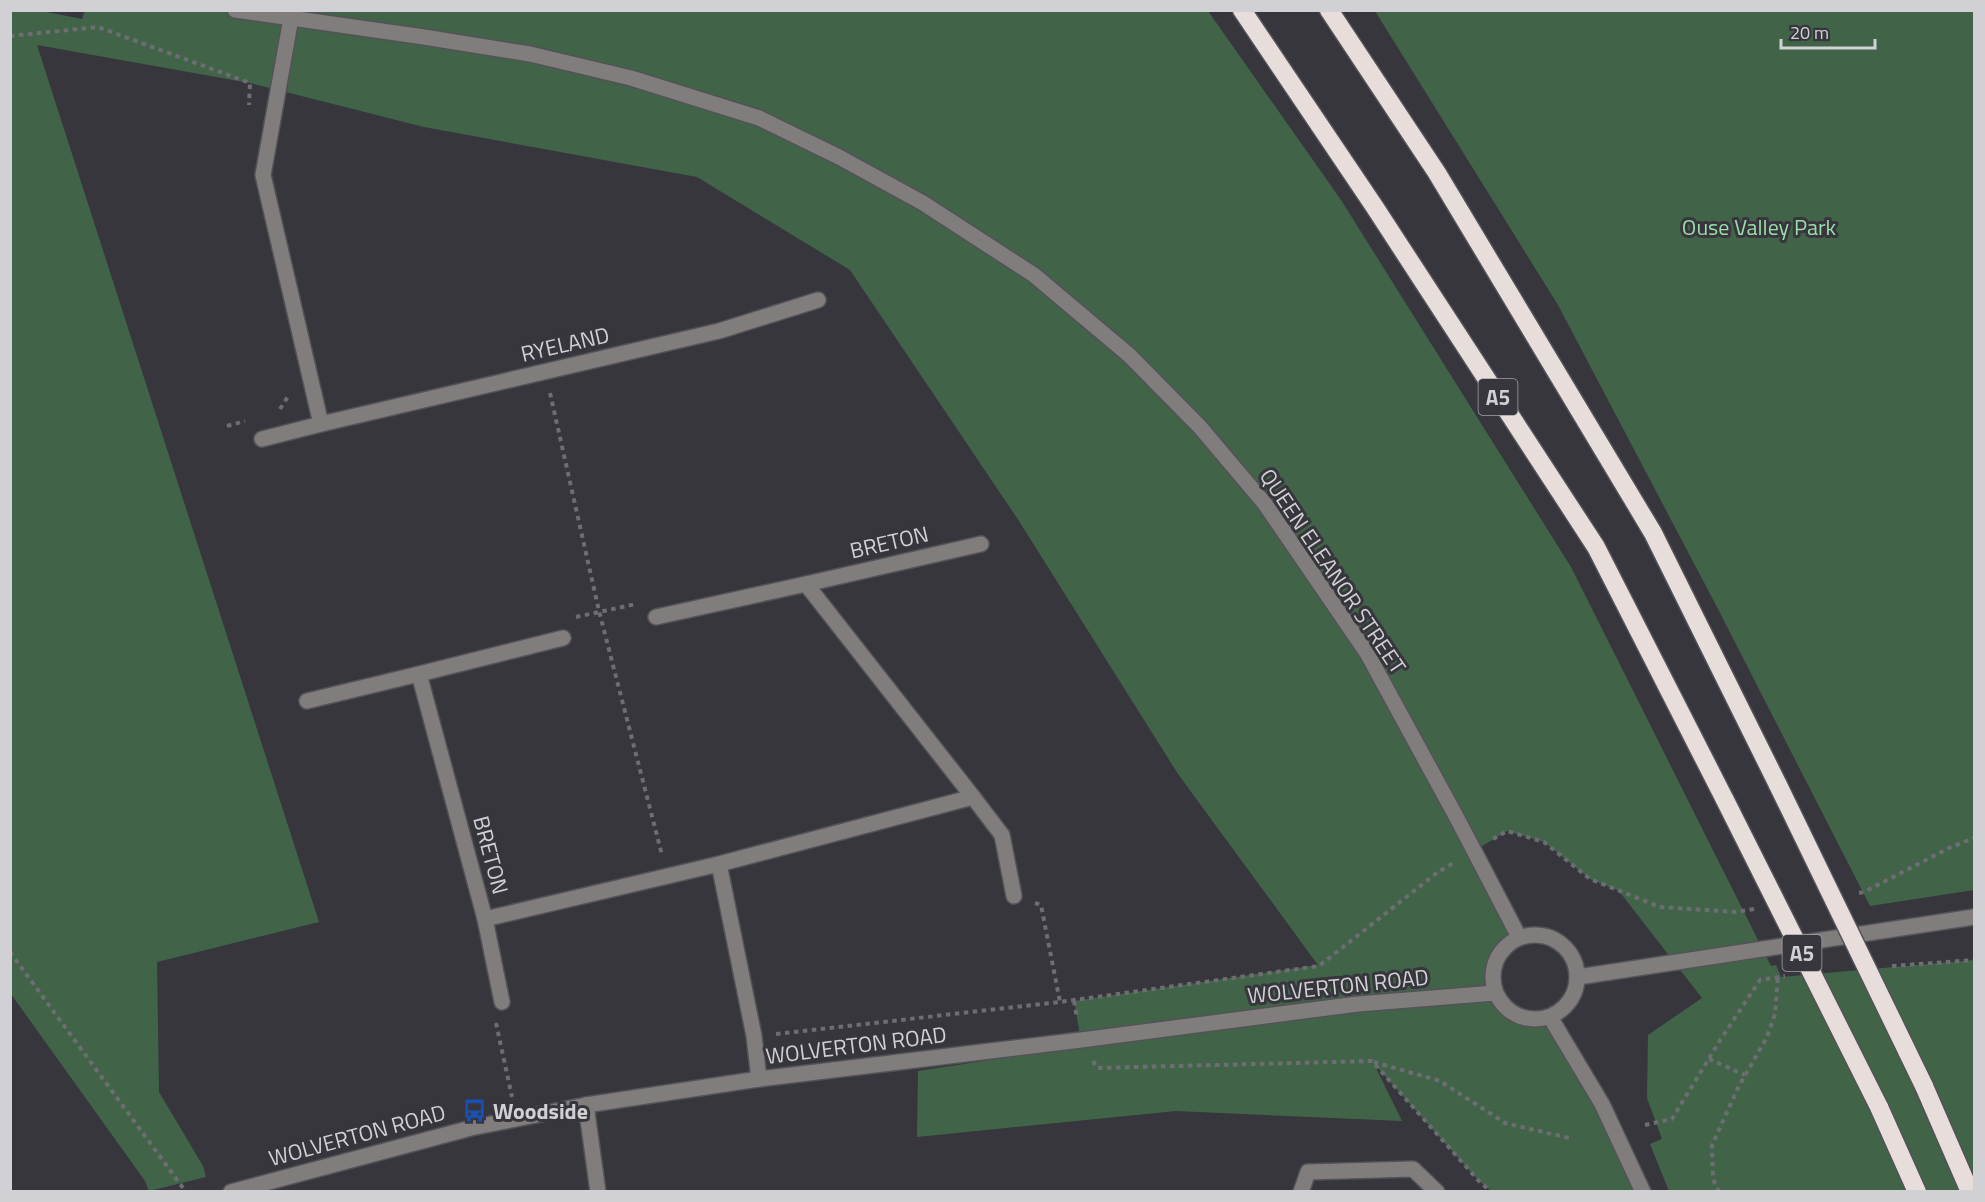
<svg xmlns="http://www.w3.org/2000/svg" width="1985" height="1202" viewBox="0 0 1985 1202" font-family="'Titillium Web',sans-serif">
	<rect width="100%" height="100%" fill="#37363d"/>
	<g fill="#416449">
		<path d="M 85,10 L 1208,11 L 1341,200 L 1571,567 L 1771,966 L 1776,965 L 1781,977 L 1974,960 L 1974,1191 L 1669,1191 L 1650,1144 L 1662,1139 L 1647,1098 L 1648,1035 L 1702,998 L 1619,891 L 1590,879 L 1544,842 L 1507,831 L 1474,851 L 1519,937 C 1510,944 1500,950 1496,961 C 1486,983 1499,1011 1523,1018 C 1529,1019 1536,1019 1542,1019 L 1602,1104 L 1643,1191 L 1491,1191 L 1478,1180 L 1374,1064 L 1402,1121 L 1176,1111 L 917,1137 L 918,1071 L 1317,1010 L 1081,1040 L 1074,1001 L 1318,965 L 1178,774 L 1019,521 L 850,270 L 697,177 L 424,127 L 250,83 L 37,45 L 319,922 L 157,962 L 159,1092 L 203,1166 L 206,1177 L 149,1191 L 145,1181 L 11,994 L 10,11 L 42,11 L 82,19 Z"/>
		<polygon points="1375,11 1974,11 1974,890 1870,906 1718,609 1558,305"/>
	</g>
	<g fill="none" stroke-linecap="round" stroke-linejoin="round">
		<defs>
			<g id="minor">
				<polyline points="235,10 424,37 530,54 631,78 759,118 839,157 923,203 1034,275 1129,355 1200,427 1265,504 1367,653 1458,820 1519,937"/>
				<polyline points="291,18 263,175 321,424 719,331 818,300"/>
				<polyline points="262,439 321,424"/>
				<polyline points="656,617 806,584"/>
				<polyline points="563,638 419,674 485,919 719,864"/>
				<polyline points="307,701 419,674"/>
				<polyline points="973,797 1002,835 1014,896"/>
				<polyline points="485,919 502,1002"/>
				<circle cx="1535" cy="977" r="42"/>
				<polyline points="1578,977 1974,917"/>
				<polyline points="1550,1017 1602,1104 1643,1192"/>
				<polyline points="759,1079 754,1036 719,864 973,797 806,584 981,544"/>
				<polyline points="586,1105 598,1192"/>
				<polyline points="231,1192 471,1128 586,1105 759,1079 1081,1040 1358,1004 1495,993"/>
				<polyline points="1301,1192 1308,1172 1413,1169 1437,1192"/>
			</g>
			<g id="highway">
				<polyline points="1242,10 1374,206 1596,547 1725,800"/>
				<polyline points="1329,10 1437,173 1653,533 1778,785"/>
				<polyline points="1924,1086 1970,1192"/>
				<polyline points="1879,1107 1917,1192"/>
			</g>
		</defs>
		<use href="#minor" stroke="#535258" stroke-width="18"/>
		<use href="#highway" stroke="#535258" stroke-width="21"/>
		<g stroke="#6d6d73" stroke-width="4" stroke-dasharray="4.5 4.5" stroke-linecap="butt">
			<polyline points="10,36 98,27 250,83 249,105"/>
			<polyline points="550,393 599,611 662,855"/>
			<polyline points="280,409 289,395"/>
			<polyline points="227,426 245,421"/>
			<polyline points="576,617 636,604"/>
			<polyline points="1493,839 1507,831 1544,842 1590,879 1660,907 1736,912 1754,909"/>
			<polyline points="1859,893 1864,892 1949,848 1974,838"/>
			<polyline points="1035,903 1041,905 1060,1002"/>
			<polyline points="10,952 186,1192"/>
			<polyline points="1892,966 1974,960"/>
			<polyline points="1074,1001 1077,1018"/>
			<polyline points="496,1023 512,1097"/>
			<polyline points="776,1034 1060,1002 1319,966 1438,872 1455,862"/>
			<polyline points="1709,1059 1745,1075"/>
			<polyline points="1093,1061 1097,1068 1372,1061 1478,1180 1491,1192"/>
			<polyline points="1374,1062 1440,1081 1505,1123 1573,1139"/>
			<polyline points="1645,1125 1672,1119 1719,1042 1760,980 1785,976"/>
			<polyline points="1719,1192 1713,1179 1712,1145 1738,1088 1767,1037 1775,1014 1778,977"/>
		</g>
		<use href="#minor" stroke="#817d7c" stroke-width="15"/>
		<use href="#highway" stroke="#e7dddb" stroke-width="18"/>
		<defs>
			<g id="highway-bridge">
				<polyline points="1778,785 1924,1086"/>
				<polyline points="1725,800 1879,1107"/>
			</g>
		</defs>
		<use href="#highway-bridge" stroke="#535258" stroke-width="21" stroke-linecap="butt"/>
		<use href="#highway-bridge" stroke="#e7dddb" stroke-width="18"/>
	</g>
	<defs>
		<symbol id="bus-bare" viewBox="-9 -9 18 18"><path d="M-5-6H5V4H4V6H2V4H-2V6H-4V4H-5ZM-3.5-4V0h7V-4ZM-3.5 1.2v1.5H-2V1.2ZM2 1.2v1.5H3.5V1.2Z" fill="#1a4fb4" stroke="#37363d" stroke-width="2.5" paint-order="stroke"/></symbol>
	</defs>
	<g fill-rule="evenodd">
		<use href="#bus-bare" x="458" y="1094" width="33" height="33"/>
	</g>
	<g text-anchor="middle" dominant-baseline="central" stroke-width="6" stroke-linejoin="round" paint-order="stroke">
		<g fill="#37363d" stroke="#a3a2a7" stroke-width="1.5">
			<rect x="1478.5" y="379" width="39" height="36" rx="4.5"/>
			<rect x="1782.5" y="935" width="39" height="36" rx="4.5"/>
		</g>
		<g font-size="21" font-weight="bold" fill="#d1d1d5">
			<text x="1498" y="397">A5</text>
			<text x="1802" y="953">A5</text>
		</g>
		<g font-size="22" fill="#99dda9" stroke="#37363d">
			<text x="1759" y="227">Ouse Valley Park</text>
		</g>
		<g font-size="22" fill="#d1d1d5" stroke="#37363d">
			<text transform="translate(565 344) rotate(-13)">RYELAND</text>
			<text transform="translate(889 542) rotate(-13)">BRETON</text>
			<text transform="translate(1333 571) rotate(56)">QUEEN ELEANOR STREET</text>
			<text transform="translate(491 855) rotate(75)">BRETON</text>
			<text transform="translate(1338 986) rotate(-6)">WOLVERTON ROAD</text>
			<text transform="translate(856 1045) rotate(-7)">WOLVERTON ROAD</text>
			<text transform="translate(357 1135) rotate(-15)">WOLVERTON ROAD</text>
		</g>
		<g font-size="22" font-weight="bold" fill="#d1d1d5" stroke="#37363d" text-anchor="start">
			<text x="493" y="1111">Woodside</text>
		</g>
	</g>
	<rect width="1985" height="1202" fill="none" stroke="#d1d1d5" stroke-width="24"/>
	<path d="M1781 39v9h94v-9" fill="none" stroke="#d1d1d5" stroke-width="3"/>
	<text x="1790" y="39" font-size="18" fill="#d1d1d5" stroke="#37363d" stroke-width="4.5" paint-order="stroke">20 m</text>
</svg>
